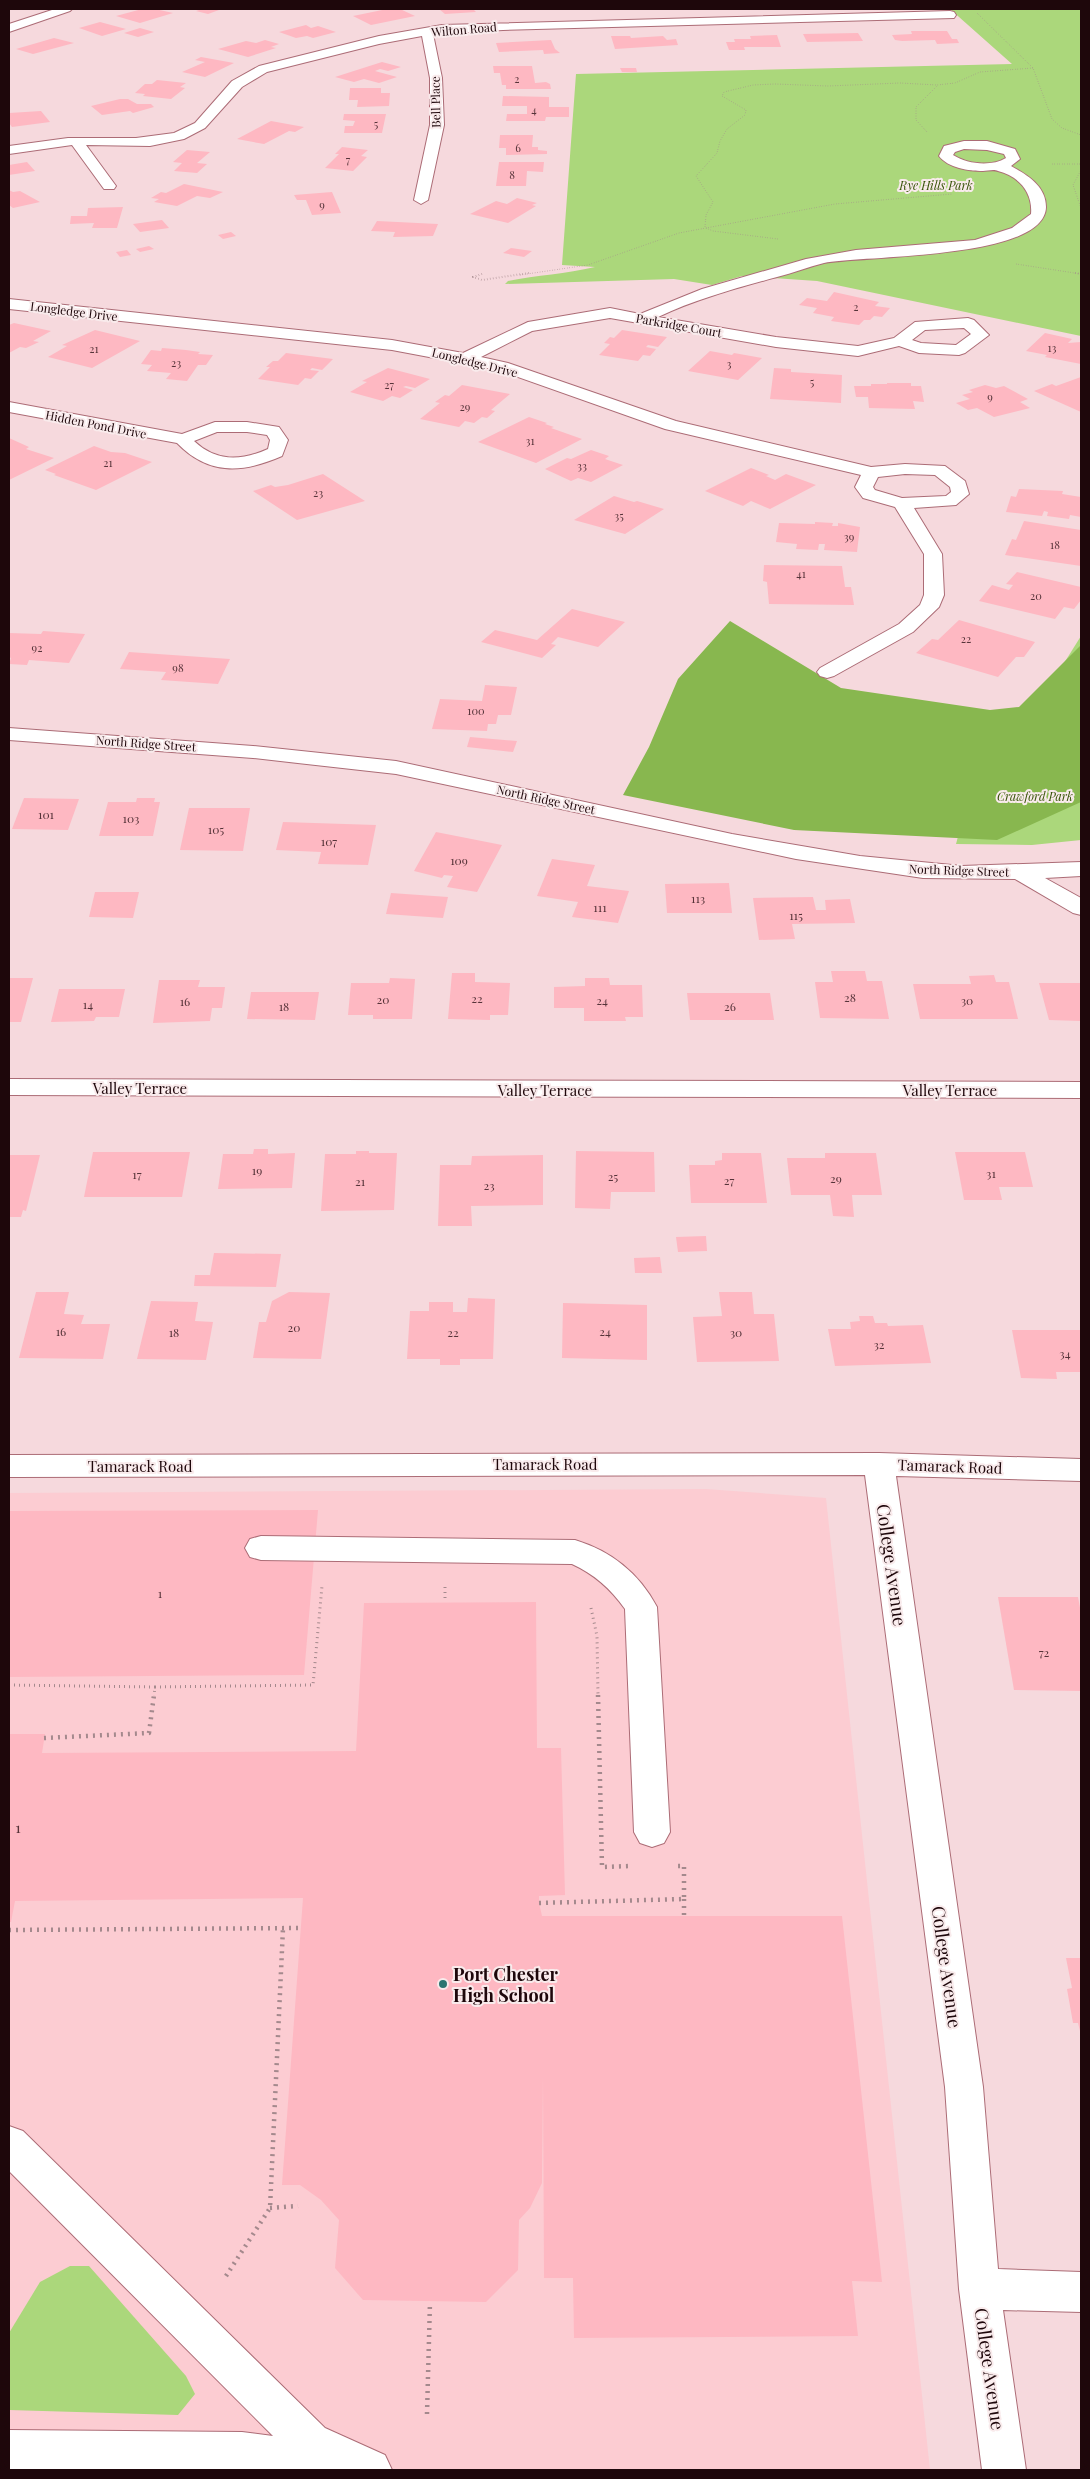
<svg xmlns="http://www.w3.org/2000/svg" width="1090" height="2479" viewBox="0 0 1090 2479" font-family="'Playfair Display',serif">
	<rect width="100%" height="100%" fill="#f6d9dd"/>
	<polygon fill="#fcccd2" points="706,1489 826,1498 930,2470 9,2470 9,1493"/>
	<g fill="#abd77b">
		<path d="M 950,9 L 1081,9 L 1081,336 L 817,281 L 742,276 L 712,285 L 674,279 L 505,284 L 508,281 C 537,275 566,274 595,267 L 562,265 L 576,74 L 1012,64 Z"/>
		<polygon points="1081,636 1081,840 1032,845 956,844 960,829"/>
		<polygon points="70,2266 89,2266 186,2376 195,2394 178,2415 9,2410 9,2333 40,2282"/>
	</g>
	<polygon fill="#88b74f" points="730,621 841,688 990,710 1019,707 1081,645 1081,802 997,840 794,830 623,795 649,747 678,679"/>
	<g fill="#feb8c2">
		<polygon points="142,9 155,9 173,13 140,23 116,16"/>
		<polygon points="202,9 213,9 219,10 208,14 196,11"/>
		<polygon points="387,9 400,9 415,16 371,25 353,16"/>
		<polygon points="439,9 473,9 476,12 445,14"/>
		<polygon points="100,22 126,29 102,36 79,28"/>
		<polygon points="306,25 311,28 318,26 336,32 313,38 307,36 296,38 279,32"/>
		<polygon points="140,28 154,32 138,37 124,33"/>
		<polygon points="911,31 947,31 952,39 957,39 959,43 937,44 935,40 902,41 895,40 892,35 912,34"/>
		<polygon points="858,33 863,41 807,42 803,34"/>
		<polygon points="777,35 781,47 744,47 745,50 729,50 726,42 735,42 734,39 751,39 750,36"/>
		<polygon points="611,36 630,36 631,38 663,36 667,40 676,39 678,45 615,49"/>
		<polygon points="54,38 74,43 33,54 16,49"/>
		<polygon points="265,40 279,44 271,47 276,48 248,57 218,49 246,41 256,43"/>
		<polygon points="551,40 555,49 560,53 544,54 543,50 499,52 496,43"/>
		<polygon points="201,57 234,63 205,77 182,72 205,62 195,60"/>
		<polygon points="382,62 401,67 388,71 380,69 375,71 397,77 379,83 364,79 354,82 335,77"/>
		<polygon points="493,66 532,66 535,83 546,82 550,84 551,89 506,89 506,85 502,85 500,73 494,73"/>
		<polygon points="620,68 636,68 637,72 622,72"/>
		<polygon points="157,80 186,83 180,87 185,88 171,99 143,96 145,94 135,93 145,84 152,84"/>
		<polygon points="350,88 381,88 381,93 390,93 389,106 357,107 358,100 349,100"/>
		<polygon points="503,96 549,97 549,107 569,107 569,117 546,117 545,121 506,121 507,114 527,114 527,106 502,106"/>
		<polygon points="120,99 128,99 137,104 151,104 154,107 133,113 130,111 102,115 91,106"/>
		<polygon points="41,111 50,122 12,127 9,123 9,113"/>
		<polygon points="344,114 386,114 382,133 344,133 345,126 353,126 355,121 343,120"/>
		<polygon points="271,121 304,127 295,132 289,131 264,144 237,139"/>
		<polygon points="500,135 533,135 532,147 538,147 538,150 547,151 547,154 506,155 506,148 499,148"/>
		<polygon points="342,147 368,150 361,156 367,157 353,171 325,168 339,154 335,154"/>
		<polygon points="187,150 210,152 197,163 207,164 197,173 174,171 182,163 173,162"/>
		<polygon points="27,162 35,171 9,175 9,165"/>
		<polygon points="499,162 544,162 543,172 527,171 526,186 496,186"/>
		<polygon points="184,184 223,192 210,198 197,196 177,206 154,202 159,199 151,198 161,192 166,193"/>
		<polygon points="9,190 13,192 20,191 40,202 13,208 9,205"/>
		<polygon points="332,192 341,213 312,215 306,200 297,200 294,195"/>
		<polygon points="517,198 537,203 532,205 536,206 508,223 470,214 496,201 507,204"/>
		<polygon points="123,207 117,228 92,228 94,223 70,224 71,216 87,216 88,208"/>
		<polygon points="162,220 169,228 140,232 133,224"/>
		<polygon points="377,221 438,224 433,236 393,237 395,232 371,231"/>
		<polygon points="231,232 236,236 223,239 218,235"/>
		<polygon points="149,246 154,249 140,252 136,249"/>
		<polygon points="511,248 532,251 524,257 503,253"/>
		<polygon points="127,250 131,255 120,257 116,252"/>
		<polygon points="834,292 879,302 875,306 890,308 882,317 874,316 870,320 864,320 859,325 831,321 834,317 813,313 817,308 799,305 807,298 827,301"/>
		<polygon points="14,323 51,331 33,341 39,342 26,348 20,347 9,353 9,325"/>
		<polygon points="95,330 140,341 92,368 48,357 67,346 62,345"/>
		<polygon points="622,330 667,337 658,347 648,345 646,347 656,349 650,356 643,355 638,361 599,355 610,344 604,343 610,337 614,338"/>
		<polygon points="1045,333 1072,339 1068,343 1081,342 1081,364 1045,357 1047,355 1026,351"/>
		<polygon points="162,348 186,350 200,352 198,354 213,355 206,365 198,365 187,381 166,379 171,373 147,371 152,365 141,364 151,350 161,351"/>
		<polygon points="710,351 732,355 734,353 762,358 738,380 688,371"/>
		<polygon points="286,353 333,359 322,370 312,368 310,370 319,371 311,379 305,378 298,385 258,379 270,367 266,367 273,361 278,361"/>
		<polygon points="388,368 430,379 415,388 406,386 403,387 413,390 400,398 392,396 383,401 350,392 367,382 362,381"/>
		<polygon points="774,368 791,369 791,372 842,375 841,403 770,399"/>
		<polygon points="1081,377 1081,412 1034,391 1052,384 1056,386"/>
		<polygon points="887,383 911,383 911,386 921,386 924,402 913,401 915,409 869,408 868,397 856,397 854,386 871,386 871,384 887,384"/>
		<polygon points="462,385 510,394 491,410 495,411 487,418 482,417 474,423 465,421 459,427 420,419 440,403 435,402 445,395 449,396"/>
		<polygon points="985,385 996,388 1004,386 1028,399 1020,402 1030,408 994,417 977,408 968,410 956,403 970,399 962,395 973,392 969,390"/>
		<polygon points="529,417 547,423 545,424 554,427 551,428 582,439 536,463 478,442"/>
		<polygon points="9,438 29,447 26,449 54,458 9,480"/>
		<polygon points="94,446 111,452 125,453 152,462 96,490 54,475 56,474 45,470"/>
		<polygon points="591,450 609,456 605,459 623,465 591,482 578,478 571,481 545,469 567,458 571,459"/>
		<polygon points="751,468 769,475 766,476 775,480 786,474 816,485 770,509 751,501 743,506 705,491"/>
		<polygon points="323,474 365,501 297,520 253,491 271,485 275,487 288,485"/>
		<polygon points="1019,489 1063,491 1062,494 1081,497 1081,517 1070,515 1069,519 1047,516 1048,512 1044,511 1042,516 1006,512 1011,496 1016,497"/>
		<polygon points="614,496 634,502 637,501 664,509 625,534 574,520"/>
		<polygon points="1024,521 1081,530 1081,566 1005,555 1012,539 1016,540"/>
		<polygon points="815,522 833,523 832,526 838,526 838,523 860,527 857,552 824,550 825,544 819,544 818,550 796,549 797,544 776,542 779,523 815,524"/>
		<polygon points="764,565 842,566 845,587 851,587 854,605 769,604 767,582 763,581"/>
		<polygon points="1017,572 1081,587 1081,600 1074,609 1064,607 1055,619 979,601 992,585 1009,590 1013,585 1006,584"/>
		<polygon points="572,609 625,622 598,647 558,637 551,644 556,645 542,658 481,642 495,630 537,640"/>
		<polygon points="959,620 1035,642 1024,657 1016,657 998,677 916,653 932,639 938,640"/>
		<polygon points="43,631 85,634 69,663 29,660 27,665 9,664 11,658 9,657 9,633 41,634"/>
		<polygon points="129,652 230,659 218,684 161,680 166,672 120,669"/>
		<polygon points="485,685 517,687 511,715 498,715 496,724 488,724 487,731 432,729 440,699 482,701"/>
		<polygon points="470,737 517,741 513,752 467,747"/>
		<polygon points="24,798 79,799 68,830 12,829"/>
		<polygon points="137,798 155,798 154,802 160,802 153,836 99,836 108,802 136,802"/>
		<polygon points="189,808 250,808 243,851 180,850"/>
		<polygon points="283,822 376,825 368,865 318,864 321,852 276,850"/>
		<polygon points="436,832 502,845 477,892 447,887 453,876 444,875 442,878 414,871"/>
		<polygon points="552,859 595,865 587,886 629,891 618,923 572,917 578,902 537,896"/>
		<polygon points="729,883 732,913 667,913 665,884"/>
		<polygon points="95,892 139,892 133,918 89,917"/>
		<polygon points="391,893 448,897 443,918 386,914"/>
		<polygon points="813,897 816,910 826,910 825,900 850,899 855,923 792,924 795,939 759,940 753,898"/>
		<polygon points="831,971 865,971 867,981 882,981 889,1019 820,1018 815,982 833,982"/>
		<polygon points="452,973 475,973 475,982 510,983 508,1015 490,1015 490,1020 448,1019"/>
		<polygon points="994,975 996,982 1009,982 1018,1019 920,1019 913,984 971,984 969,976"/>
		<polygon points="9,978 33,978 21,1022 9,1022"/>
		<polygon points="390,978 415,979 412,1019 373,1019 373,1015 348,1015 351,983 389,983"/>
		<polygon points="585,978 609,978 610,985 642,985 643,1017 625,1017 626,1021 584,1021 584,1008 554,1008 554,987 585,986"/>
		<polygon points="159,980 200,980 198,987 225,987 222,1008 212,1008 210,1021 153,1023"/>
		<polygon points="1039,983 1081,983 1081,1021 1049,1020"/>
		<polygon points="59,989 125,989 119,1017 96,1017 94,1021 51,1022"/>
		<polygon points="251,992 319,992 315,1020 247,1019"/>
		<polygon points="687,993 770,993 774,1020 690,1020"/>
		<polygon points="254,1149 268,1149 268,1154 295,1153 292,1188 218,1189 223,1154 253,1154"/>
		<polygon points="356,1151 369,1151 369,1153 397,1153 394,1210 321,1211 325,1154 356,1154"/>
		<polygon points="576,1151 654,1152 655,1192 611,1192 610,1209 575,1208"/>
		<polygon points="93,1152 190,1152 182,1197 84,1197"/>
		<polygon points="955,1152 1025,1152 1033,1187 999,1187 1002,1200 964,1200"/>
		<polygon points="722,1153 761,1153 767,1203 691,1203 689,1165 715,1165 715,1161 722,1160"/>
		<polygon points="825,1153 876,1153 882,1195 852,1195 854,1217 833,1216 830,1195 791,1195 787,1158 825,1158"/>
		<polygon points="9,1155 40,1155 26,1211 23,1210 21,1217 9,1217"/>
		<polygon points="543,1155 543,1205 471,1206 472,1226 438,1226 440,1165 471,1165 472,1156"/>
		<polygon points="706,1236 707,1251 678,1252 676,1237"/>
		<polygon points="214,1253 281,1254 276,1287 194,1286 195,1275 210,1275"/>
		<polygon points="660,1257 662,1273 635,1273 634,1258"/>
		<polygon points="36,1292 69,1292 64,1314 84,1315 81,1324 110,1324 103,1359 19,1358"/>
		<polygon points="289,1292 330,1293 321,1359 253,1358 259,1322 266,1322 272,1301"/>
		<polygon points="719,1292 752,1292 754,1314 774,1314 779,1361 697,1362 693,1317 722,1316"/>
		<polygon points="468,1298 495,1299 493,1359 460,1359 460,1365 440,1365 440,1359 407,1359 410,1311 429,1311 429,1302 453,1302 453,1312 467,1312"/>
		<polygon points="151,1301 198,1302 195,1321 213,1322 206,1360 137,1359"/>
		<polygon points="563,1303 647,1305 647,1360 562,1358"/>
		<polygon points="859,1316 873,1316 875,1323 887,1323 888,1326 923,1325 931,1363 835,1366 828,1329 851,1329 850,1322 860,1321"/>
		<polygon points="1012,1330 1081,1330 1081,1372 1056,1372 1057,1379 1021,1378"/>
		<polygon points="318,1510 304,1675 9,1677 9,1511"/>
		<polygon points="998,1597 1078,1597 1081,1613 1081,1691 1014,1690"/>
		<polygon points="536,1602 537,1748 561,1748 565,1895 539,1896 539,1903 542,1916 842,1916 882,2282 852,2281 858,2336 574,2338 573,2278 544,2278 543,2075 542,2183 530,2208 519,2220 518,2270 486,2302 363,2300 335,2268 339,2220 321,2200 300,2185 282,2185 303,1898 15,1901 11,1922 9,1922 9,1734 45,1734 42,1753 356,1751 364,1603"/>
		<polygon points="1066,1958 1081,1958 1081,2035 1078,2023 1073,2023 1067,1989 1072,1988"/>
	</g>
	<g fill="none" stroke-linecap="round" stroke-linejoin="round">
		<defs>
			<g id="minor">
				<polygon points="55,9 72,9 70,11 9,32 9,24"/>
				<polygon points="950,11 954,12 956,15 954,18 503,30 433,34 442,78 444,125 428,200 421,204 414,200 430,125 430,78 422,36 379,44 267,72 242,87 205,128 184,139 150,146 86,145 116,186 114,189 104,189 72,145 9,154 9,146 68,138 136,138 174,133 195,123 232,81 259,66 379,36 442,25"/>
				<path d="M 964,141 L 987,141 L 1015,149 L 1020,159 L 1011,166 C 1027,175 1046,186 1046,207 C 1045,260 863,255 824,263 C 808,267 793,273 777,277 C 737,288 696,299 658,317 L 776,337 L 858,346 L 894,338 L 915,322 L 968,318 L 974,320 L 989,335 L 965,353 L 959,355 L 919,353 L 899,346 L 858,356 L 776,347 L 610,318 L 532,331 L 481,357 L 508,363 L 676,421 L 871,467 L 905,464 L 945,466 L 965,481 L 969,494 L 956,505 L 914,508 L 942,554 L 944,595 L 939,607 L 913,632 L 834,676 L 827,678 L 820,676 L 817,672 L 820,668 L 899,624 L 920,605 L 924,595 L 924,554 L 895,507 L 863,498 L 855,487 L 861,475 L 665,429 L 498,370 L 392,350 L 9,309 L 9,299 L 392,340 L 463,353 L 528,322 L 610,308 L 640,314 L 702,289 L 806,259 L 856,250 L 975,240 L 1012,228 L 1031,214 C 1033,193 1019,176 998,171 C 994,169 987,171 983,171 C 969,171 948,168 939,156 L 944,146 ZM 964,149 L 987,150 L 1004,154 L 1006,158 C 991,167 967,164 953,155 L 955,152 ZM 964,328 L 971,334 L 956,345 L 921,343 L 912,340 L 925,330 ZM 905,474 L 935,475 L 950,487 L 951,492 L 946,496 L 902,498 L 875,490 L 873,487 L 878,477 Z"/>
				<path d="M 9,402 L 182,434 L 215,422 L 247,422 L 279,427 L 288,440 L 282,456 C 243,473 209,476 177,443 L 9,412 ZM 217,432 L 247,432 L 267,435 L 270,440 L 268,449 C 241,461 216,462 194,441 Z"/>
				<polygon points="9,728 253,746 396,761 732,834 860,856 962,866 1081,862 1081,876 1045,878 1081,898 1081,915 1073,913 1015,879 923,878 796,859 396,774 253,758 9,740"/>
				<polygon points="9,1079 1081,1082 1081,1098 9,1095"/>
				<polygon points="879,1453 1081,1459 1081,1481 896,1476 983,2087 998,2269 1081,2272 1081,2312 1003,2310 1026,2470 982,2470 959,2289 945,2087 865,1475 9,1477 9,1455"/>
				<path d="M 261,1536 L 575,1540 C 611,1551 639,1573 657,1607 L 670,1832 L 664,1843 L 652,1847 L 640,1843 L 634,1832 L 625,1609 C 611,1589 594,1574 572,1564 L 261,1560 L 250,1557 L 245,1548 L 250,1539 Z"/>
				<polygon points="9,2126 23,2131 325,2428 385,2455 392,2470 9,2470 9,2430 242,2432 273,2436 9,2171"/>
			</g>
		</defs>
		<use href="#minor" stroke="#ac6c76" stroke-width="2"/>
		<g stroke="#a4898d" stroke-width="1" stroke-dasharray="0.5 2" stroke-linecap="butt">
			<polyline points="977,13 1033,68 1052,119 1062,128 1081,135"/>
			<polyline points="927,132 916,120 916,107 937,86"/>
			<polyline points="1081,161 1081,170 1073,185 1081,208"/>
			<polyline points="1052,164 1080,164"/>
			<polyline points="705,227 706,215 713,202 696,176 717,153 720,141 727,129 745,115 746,110 722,96 724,92 753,85 775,84 828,86 900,83 937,85 955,83 980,72 1033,68"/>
			<polyline points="706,228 713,231 778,239"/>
			<polyline points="1016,264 1081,274"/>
			<polyline points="520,275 588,265 679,233 835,204 952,194"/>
		</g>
		<g stroke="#a4898d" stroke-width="2" stroke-dasharray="0.5 2.5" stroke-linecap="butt">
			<polyline points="1075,273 1081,274"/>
			<polyline points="482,274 473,277 482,280 529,273"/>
		</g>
		<g stroke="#a4898d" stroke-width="3" stroke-dasharray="1 4" stroke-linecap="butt">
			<polyline points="445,1587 445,1602"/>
			<polyline points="591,1608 597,1636 598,1696"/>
			<polyline points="9,1685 155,1687 154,1696"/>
			<polyline points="155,1687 313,1685 322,1586"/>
		</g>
		<g stroke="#a4898d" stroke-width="4.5" stroke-dasharray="2 5" stroke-linecap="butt">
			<polyline points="598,1695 602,1867 631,1866"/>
			<polyline points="44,1738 149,1733 154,1695"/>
			<polyline points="684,1899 684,1916"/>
			<polyline points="539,1903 684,1899 684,1866 675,1866"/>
			<polyline points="9,1930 301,1928"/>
			<polyline points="270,2208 298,2206"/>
			<polyline points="226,2276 270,2208 283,1928"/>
			<polyline points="427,2414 430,2302"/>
		</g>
		<use href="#minor" fill="#fff" fill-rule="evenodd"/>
	</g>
	<circle fill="#2c7571" stroke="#f9ebec" stroke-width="2" cx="443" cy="1984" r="5"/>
	<g text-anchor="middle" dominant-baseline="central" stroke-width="4" stroke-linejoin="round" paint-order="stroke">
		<g font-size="11" fill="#563339">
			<text x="517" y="78">2</text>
			<text x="534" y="109">4</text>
			<text x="376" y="123">5</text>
			<text x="518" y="147">6</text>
			<text x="348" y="159">7</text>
			<text x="512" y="174">8</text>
			<text x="322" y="204">9</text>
			<text x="856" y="306">2</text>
			<text x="1052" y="347">13</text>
			<text x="94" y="348">21</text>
			<text x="176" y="362">23</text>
			<text x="729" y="363">3</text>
			<text x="812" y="381">5</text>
			<text x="389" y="384">27</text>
			<text x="990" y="396">9</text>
			<text x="465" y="406">29</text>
			<text x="530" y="440">31</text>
			<text x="108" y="462">21</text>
			<text x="582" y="465">33</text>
			<text x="318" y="492">23</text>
			<text x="619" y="515">35</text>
			<text x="849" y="536">39</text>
			<text x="1055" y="544">18</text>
			<text x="801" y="573">41</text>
			<text x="1036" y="595">20</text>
			<text x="966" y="638">22</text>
			<text x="37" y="647">92</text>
			<text x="178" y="667">98</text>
			<text x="476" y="710">100</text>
		</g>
		<g font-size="12" fill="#1e070b" stroke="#f9ebec">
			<text transform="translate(464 29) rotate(-5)">Wilton Road</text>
			<text transform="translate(435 102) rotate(-91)">Bell Place</text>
			<text transform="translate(74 311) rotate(7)">Longledge Drive</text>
			<text transform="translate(679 325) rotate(10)">Parkridge Court</text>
			<text transform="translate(475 362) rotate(14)">Longledge Drive</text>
			<text transform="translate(96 424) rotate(11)">Hidden Pond Drive</text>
			<text transform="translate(146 743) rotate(4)">North Ridge Street</text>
			<text transform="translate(546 799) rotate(12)">North Ridge Street</text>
			<text transform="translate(959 870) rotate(2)">North Ridge Street</text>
		</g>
		<g font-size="12" font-style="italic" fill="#365307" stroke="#f9ebec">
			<text x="936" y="185">Rye Hills Park</text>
			<text x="1035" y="796">Crawford Park</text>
		</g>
		<g font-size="12" fill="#563339">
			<text x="46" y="814">101</text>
			<text x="131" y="818">103</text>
			<text x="216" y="829">105</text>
			<text x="329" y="841">107</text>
			<text x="459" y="860">109</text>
			<text x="698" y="898">113</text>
			<text x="600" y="907">111</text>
			<text x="796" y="915">115</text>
			<text x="850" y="997">28</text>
			<text x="477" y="998">22</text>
			<text x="383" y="999">20</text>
			<text x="602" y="1000">24</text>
			<text x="967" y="1000">30</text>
			<text x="185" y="1001">16</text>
			<text x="88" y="1004">14</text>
			<text x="284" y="1006">18</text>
			<text x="730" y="1006">26</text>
			<text x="257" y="1170">19</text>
			<text x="991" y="1173">31</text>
			<text x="137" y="1174">17</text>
			<text x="613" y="1176">25</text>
			<text x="836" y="1178">29</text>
			<text x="729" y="1180">27</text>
			<text x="360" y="1181">21</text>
			<text x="489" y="1185">23</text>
			<text x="294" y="1327">20</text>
			<text x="61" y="1331">16</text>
			<text x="605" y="1331">24</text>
			<text x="174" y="1332">18</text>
			<text x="453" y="1332">22</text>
			<text x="736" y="1332">30</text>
			<text x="879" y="1344">32</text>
			<text x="1065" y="1353">34</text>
			<text x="160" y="1593">1</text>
			<text x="1044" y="1652">72</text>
		</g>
		<g font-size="15" fill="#1e070b" stroke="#f9ebec">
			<text x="140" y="1088">Valley Terrace</text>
			<text x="545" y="1090">Valley Terrace</text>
			<text x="950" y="1090">Valley Terrace</text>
			<text x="545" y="1464">Tamarack Road</text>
			<text x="140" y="1466">Tamarack Road</text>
			<text transform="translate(950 1466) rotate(2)">Tamarack Road</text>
		</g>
		<g font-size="15" fill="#563339">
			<text x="18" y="1827">1</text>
		</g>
		<g font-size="18" fill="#1e070b" stroke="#f9ebec">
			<text transform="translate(892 1565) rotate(82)">College Avenue</text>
			<text transform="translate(947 1967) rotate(82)">College Avenue</text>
			<text transform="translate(990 2369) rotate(82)">College Avenue</text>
		</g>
		<g font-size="18" font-weight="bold" fill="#1e070b" stroke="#f9ebec" text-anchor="start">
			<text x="453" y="1974">Port Chester<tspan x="453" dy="21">High School</tspan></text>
		</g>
	</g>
	<rect width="1090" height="2479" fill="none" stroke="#1e070b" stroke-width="20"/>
</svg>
